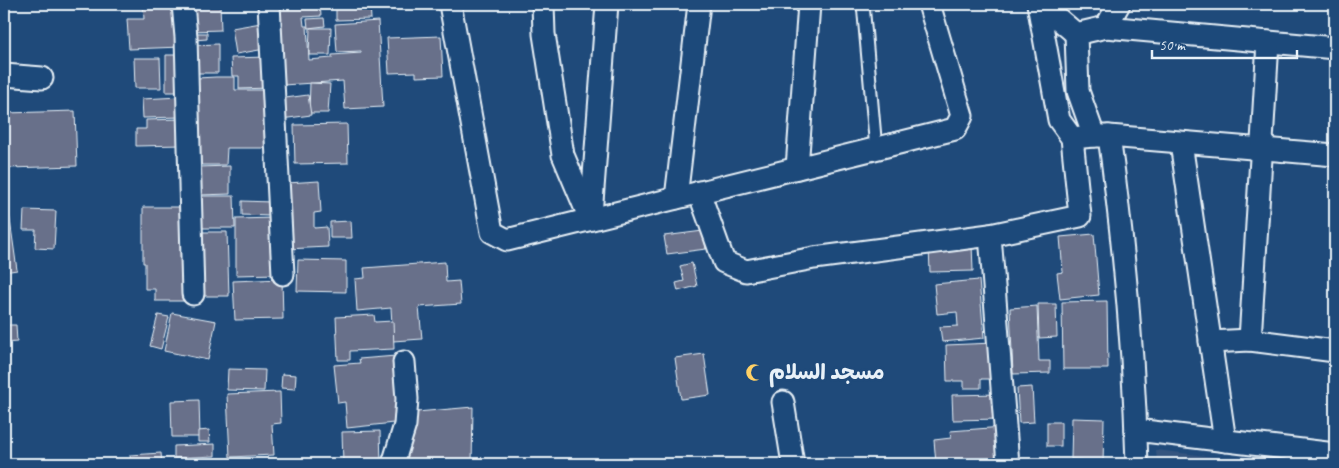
<svg xmlns="http://www.w3.org/2000/svg" width="1339" height="468" viewBox="0 0 1339 468" font-family="Caveat,'Playpen Sans Arabic',sans-serif">
	<rect width="100%" height="100%" fill="#1f4a7a"/>
	<filter id="ink" filterUnits="userSpaceOnUse"><feTurbulence type="fractalNoise" baseFrequency=".02" numOctaves="2"/><feDisplacementMap in="SourceGraphic" scale="10" xChannelSelector="R" yChannelSelector="G"/><feConvolveMatrix kernelMatrix="1 2 1 2 8 2 1 2 1" color-interpolation-filters="sRGB"/></filter>
	<g filter="url(#ink)">
		<polygon fill="#35557f" points="1156,450 1272,464 1157,464"/>
		<g fill="#676f8a" stroke="#e8f1f8">
			<polygon points="143,4 179,4 181,47 129,49 127,19 144,19"/>
			<polygon points="190,4 220,4 221,30 191,31"/>
			<polygon points="277,4 320,4 321,16 303,17 304,26 307,26 309,60 332,58 332,55 361,53 361,51 337,52 335,24 378,21 383,107 345,109 343,81 283,85"/>
			<polygon points="336,4 370,4 371,19 336,20"/>
			<polygon points="324,18 325,26 308,28 307,19"/>
			<polygon points="261,23 265,49 236,54 232,28"/>
			<polygon points="310,28 331,28 330,55 309,55"/>
			<polygon points="193,33 207,33 207,39 194,40"/>
			<polygon points="441,36 443,76 416,77 416,72 389,73 387,38"/>
			<polygon points="218,44 218,73 194,73 193,45"/>
			<polygon points="166,55 182,55 181,92 166,92"/>
			<polygon points="268,57 269,88 239,89 239,76 232,76 231,58"/>
			<polygon points="134,58 160,58 161,88 135,88"/>
			<polygon points="216,77 235,77 235,90 266,90 265,148 227,148 226,165 196,165 197,78"/>
			<polygon points="310,83 330,84 328,113 309,113"/>
			<polygon points="308,95 311,115 281,119 278,99"/>
			<polygon points="179,97 180,117 143,118 142,99"/>
			<polygon points="75,111 77,166 8,168 6,113"/>
			<polygon points="182,119 182,145 136,146 136,129 146,129 146,120"/>
			<polygon points="347,124 348,163 295,164 294,125"/>
			<polygon points="230,166 230,194 200,195 199,167"/>
			<polygon points="319,181 321,212 314,213 314,228 327,227 328,247 286,249 287,183"/>
			<polygon points="200,196 234,196 235,228 201,228"/>
			<polygon points="242,201 271,202 270,216 242,215"/>
			<polygon points="143,207 187,207 187,301 155,301 155,289 145,289 145,263 143,263"/>
			<polygon points="24,210 56,211 54,249 35,248 36,230 23,230"/>
			<polygon points="4,213 9,213 17,270 4,272"/>
			<polygon points="276,218 278,274 236,275 236,219"/>
			<polygon points="351,221 352,238 330,238 330,222"/>
			<polygon points="703,231 706,249 667,254 664,236"/>
			<polygon points="196,232 227,232 229,296 198,296"/>
			<polygon points="1094,234 1099,295 1060,299 1057,273 1063,272 1060,237"/>
			<polygon points="972,244 973,271 930,272 929,246"/>
			<polygon points="298,260 346,261 346,292 297,291"/>
			<polygon points="445,262 446,282 459,281 461,304 419,307 422,339 393,341 391,308 357,311 355,279 365,278 364,268"/>
			<polygon points="692,263 697,286 678,291 676,283 684,281 680,266"/>
			<polygon points="282,279 283,319 235,320 233,281"/>
			<polygon points="979,280 984,338 942,342 940,327 958,326 957,312 937,314 934,284"/>
			<polygon points="1107,301 1108,369 1063,369 1062,302"/>
			<polygon points="1038,304 1056,304 1057,337 1039,338"/>
			<polygon points="1037,306 1039,361 1050,361 1050,373 1013,374 1010,308"/>
			<polygon points="172,313 216,321 208,360 164,351"/>
			<polygon points="158,315 169,317 161,349 150,346"/>
			<polygon points="374,315 375,322 393,321 394,349 350,351 350,360 338,360 336,317"/>
			<polygon points="4,325 16,325 17,342 4,343"/>
			<polygon points="994,343 995,379 981,379 981,388 964,388 964,381 947,381 946,345"/>
			<polygon points="704,354 710,395 681,399 675,358"/>
			<polygon points="396,356 403,422 347,428 345,402 338,403 334,365 360,363 359,359"/>
			<polygon points="228,369 265,370 264,391 227,390"/>
			<polygon points="282,374 296,375 295,389 281,388"/>
			<polygon points="1032,387 1034,422 1019,423 1017,388"/>
			<polygon points="280,392 281,423 272,424 274,455 230,457 227,394"/>
			<polygon points="999,394 999,419 953,420 952,395"/>
			<polygon points="199,400 200,437 172,437 171,401"/>
			<polygon points="473,407 472,464 403,464 402,448 417,412"/>
			<polygon points="1072,418 1104,419 1103,464 1082,464 1082,460 1071,459"/>
			<rect x="1047" y="422" width="14" height="24"/>
			<polygon points="1003,427 1000,464 936,464 934,440 951,438 950,431"/>
			<polygon points="209,430 210,442 198,442 198,431"/>
			<polygon points="380,431 381,464 343,464 342,432"/>
			<polygon points="215,444 215,456 174,458 174,446"/>
			<polygon points="161,453 162,464 131,464 130,455"/>
		</g>
		<g fill="none" stroke-linecap="round" stroke-linejoin="round">
			<defs>
				<polyline id="service" points="863,4 876,149"/>
				<g id="minor">
					<polyline points="183,4 186,37 193,294"/>
					<polyline points="269,4 283,274"/>
					<polyline points="450,4 492,232 507,240 955,129 962,116 929,4"/>
					<polyline points="543,4 544,34 563,155 590,219"/>
					<polyline points="1041,4 1076,34"/>
					<polyline points="1106,27 1335,48"/>
					<polyline points="4,75 42,78"/>
					<polyline points="1094,136 1078,91 1076,34 1106,27 1119,4"/>
					<path d="M 1109,136 C 1124,245 1134,354 1137,464"/>
					<polyline points="1072,138 1094,136 1109,136 1335,155"/>
					<polyline points="1181,143 1225,441"/>
					<polyline points="797,168 809,4"/>
					<polyline points="699,192 724,262 746,271 814,258 990,235 1080,216 1072,138 1059,120 1038,4"/>
					<polyline points="676,198 699,4"/>
					<polyline points="591,215 607,4"/>
					<polyline points="990,235 1008,464"/>
					<polyline points="1250,340 1268,42"/>
					<polyline points="1210,342 1250,340 1335,351"/>
					<polyline points="783,402 793,464"/>
					<polyline points="1136,430 1335,454"/>
					<polyline points="393,464 405,425 407,399 404,362"/>
				</g>
			</defs>
			<use href="#service" stroke="#e8f1f8" stroke-width="15"/>
			<use href="#minor" stroke="#e8f1f8" stroke-width="25"/>
			<use href="#service" stroke="#1f4a7a" stroke-width="11"/>
			<use href="#minor" stroke="#1f4a7a" stroke-width="21"/>
		</g>
	</g>
	<defs>
		<symbol id="mosque-bare" viewBox="-9 -9 18 18"><path d="M3.5-4.9A6 6 0 1 0 3.5 4.9A5 5 0 1 1 3.5-4.9Z" fill="#ffd166" stroke="#1f4a7a" stroke-width="2.5" paint-order="stroke"/></symbol>
	</defs>
	<g fill-rule="evenodd">
		<use href="#mosque-bare" x="742" y="360" width="25" height="25"/>
	</g>
	<g text-anchor="middle" dominant-baseline="central" stroke-width="5" stroke-linejoin="round" paint-order="stroke">
		<g font-size="21" font-weight="bold" fill="#e8f1f8" stroke="#1f4a7a" text-anchor="start">
			<text x="769" y="372">مسجد السلام</text>
		</g>
	</g>
	<rect width="1339" height="468" fill="none" stroke="#1f4a7a" stroke-width="20"/>
	<rect x="10" y="10" width="1319" height="448" fill="none" stroke="#e8f1f8" stroke-width="2" filter="url(#ink)"/>
	<path d="M1152 50v8h145v-8" fill="none" stroke="#e8f1f8" stroke-width="2.5"/>
	<text x="1159" y="50" font-size="15" fill="#e8f1f8" stroke="#1f4a7a" stroke-width="4" paint-order="stroke">50 m</text>
</svg>
